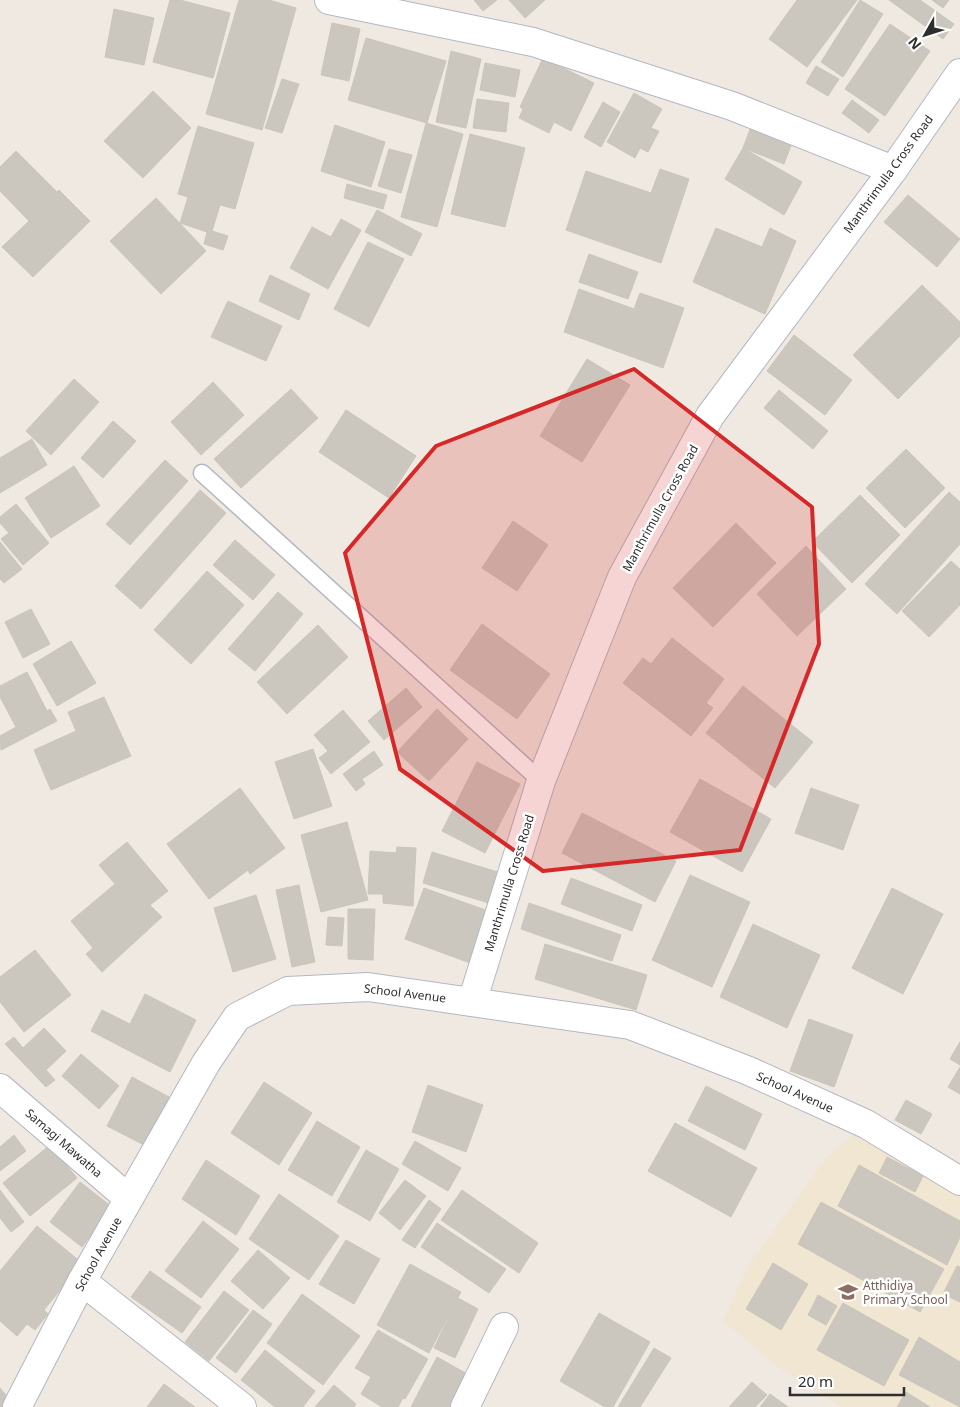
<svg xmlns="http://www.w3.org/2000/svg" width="960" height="1407" viewBox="0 0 960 1407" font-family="'Noto Sans',sans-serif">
	<rect width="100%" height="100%" fill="#efe9e1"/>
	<polygon fill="#f0e6d1" points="866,1124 960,1181 960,1407 841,1407 778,1367 723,1321 749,1264 828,1156"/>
	<g fill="#cbc7bf" stroke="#cbc5ba">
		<polygon points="170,0 180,0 230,13 213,78 153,62"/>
		<polygon points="239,0 269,0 296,8 262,130 206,114"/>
		<polygon points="474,0 497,0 483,11"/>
		<polygon points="509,0 545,0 525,18"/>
		<polygon points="797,0 857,0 807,67 769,39"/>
		<polygon points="860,0 883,14 843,77 821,62"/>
		<polygon points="889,0 920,0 954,24 943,39"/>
		<polygon points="932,0 949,0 943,8"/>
		<polygon points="114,9 154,18 144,65 105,57"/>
		<polygon points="332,23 360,29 349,81 321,75"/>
		<polygon points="890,24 930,51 885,116 845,89"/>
		<polygon points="366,38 446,61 427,123 348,100"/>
		<polygon points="451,51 481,59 466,128 436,122"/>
		<polygon points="543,58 594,83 571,131 554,122 549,133 519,118 523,109 520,107"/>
		<polygon points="485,63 520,70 515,97 480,90"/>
		<polygon points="816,66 839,79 828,96 806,83"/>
		<polygon points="282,79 299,84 282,133 265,128"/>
		<polygon points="153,91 191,128 143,178 104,141"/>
		<polygon points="634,93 662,109 651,128 659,131 648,152 640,148 635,158 607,142"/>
		<polygon points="477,99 509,103 506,132 473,128"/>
		<polygon points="852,100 879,120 869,133 842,113"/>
		<polygon points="603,102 620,112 601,147 584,137"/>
		<polygon points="754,119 795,135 784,164 743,148"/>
		<polygon points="426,123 463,134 437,227 401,217"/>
		<polygon points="335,125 385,142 371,187 321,171"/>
		<polygon points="198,126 254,143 235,209 220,205 212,231 228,236 223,250 204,244 207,232 180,223 188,197 178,194"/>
		<polygon points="470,134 525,148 505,227 451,214"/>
		<polygon points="743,148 802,182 784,215 725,179"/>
		<polygon points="389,149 412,155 401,193 378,186"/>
		<polygon points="16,151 57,192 59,190 90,221 33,277 2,247 29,221 0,191 0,167"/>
		<polygon points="660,169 689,179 661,263 566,230 586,171 651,193"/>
		<polygon points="347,184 387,195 383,209 344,198"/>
		<polygon points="908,195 960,239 937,267 884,222"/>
		<polygon points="156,198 206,251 161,294 110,241"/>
		<polygon points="377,210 422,234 411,256 365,232"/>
		<polygon points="341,219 361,230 328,289 290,268 312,227 331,237"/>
		<polygon points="716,228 762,247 770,228 796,241 765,314 693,282"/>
		<polygon points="368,242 404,259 369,327 334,309"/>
		<polygon points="589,254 638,272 628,299 579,282"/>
		<polygon points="270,275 310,294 299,320 259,301"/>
		<polygon points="922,285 960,322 960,336 898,399 853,355"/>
		<polygon points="579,289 634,309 640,293 684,308 663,368 564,332"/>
		<polygon points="228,301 282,326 266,361 211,337"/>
		<polygon points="794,335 852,380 825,415 767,371"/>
		<polygon points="587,359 630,385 582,462 540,436"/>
		<polygon points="74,379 99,402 51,455 26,431"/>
		<polygon points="213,382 244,415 201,455 171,422"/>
		<polygon points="291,389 318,418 241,488 214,459"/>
		<polygon points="779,390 828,431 813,449 764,408"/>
		<polygon points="346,410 416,456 389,498 319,452"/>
		<polygon points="113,421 136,441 103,478 81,458"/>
		<polygon points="32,439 47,465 0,493 0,458"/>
		<polygon points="906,449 945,488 905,528 866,488"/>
		<polygon points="165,460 188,481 130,545 106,524"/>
		<polygon points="74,466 100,506 51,538 25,498"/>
		<polygon points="200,490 226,513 141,609 115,586"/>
		<polygon points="949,492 960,502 960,544 897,614 865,584"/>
		<polygon points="860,495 900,535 852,583 812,542"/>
		<polygon points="16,504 49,543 23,565 1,539 9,533 0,523 0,517"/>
		<polygon points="513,521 548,545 517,591 482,568"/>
		<polygon points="736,523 776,563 713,627 673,588"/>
		<polygon points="235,540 275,575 253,600 213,565"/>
		<polygon points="0,542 22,569 4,583 0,579"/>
		<polygon points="806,546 846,589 797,636 757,594"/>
		<polygon points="951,561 960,569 960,605 929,637 902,611"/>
		<polygon points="207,571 244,605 191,664 154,630"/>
		<polygon points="278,592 303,614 255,671 228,649"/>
		<polygon points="31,609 50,644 23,658 5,622"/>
		<polygon points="482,624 550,674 517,719 450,670"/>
		<polygon points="318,625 348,657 287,714 257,682"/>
		<polygon points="672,638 724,679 706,703 713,708 691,736 623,683 643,658 651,664"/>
		<polygon points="71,641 96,683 57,706 33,664"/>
		<polygon points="27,672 47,711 50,709 57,721 1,750 0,736 16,727 0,697 0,686"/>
		<polygon points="743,686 813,742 775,788 706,733"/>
		<polygon points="406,688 422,707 384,740 368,721"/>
		<polygon points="104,697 131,756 51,790 34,750 76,731 68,712"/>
		<polygon points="437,709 468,739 429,781 397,752"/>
		<polygon points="343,710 370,742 331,774 319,758 328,751 314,735"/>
		<polygon points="313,749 332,806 294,819 275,762"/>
		<polygon points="374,751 383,765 362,779 365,784 356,791 343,774"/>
		<polygon points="477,762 520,784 485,853 442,831"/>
		<polygon points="700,779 771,819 742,872 670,832"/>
		<polygon points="240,788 285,848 250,874 248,870 209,899 167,844"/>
		<polygon points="811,788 859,805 843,850 795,833"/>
		<polygon points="582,813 676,861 655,902 562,853"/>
		<polygon points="347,822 368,900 321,912 301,835"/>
		<polygon points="127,842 168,891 150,905 162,917 102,972 86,954 93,948 71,921 115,884 99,865"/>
		<polygon points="397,847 416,848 413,906 383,903 383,894 368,894 370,851 396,853"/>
		<polygon points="432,852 501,873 492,904 423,883"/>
		<polygon points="690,875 750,902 712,987 652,960"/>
		<polygon points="571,878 642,905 632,931 561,904"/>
		<polygon points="299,885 315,962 292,967 276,890"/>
		<polygon points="424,888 488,911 470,963 405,939"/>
		<polygon points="892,888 943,914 903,994 852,968"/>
		<polygon points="256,895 276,959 233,972 214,908"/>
		<polygon points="529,903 621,935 612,961 521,929"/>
		<polygon points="348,909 375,909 373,960 348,959"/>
		<polygon points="328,917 344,918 342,946 326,945"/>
		<polygon points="753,924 820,955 787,1028 720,997"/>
		<polygon points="545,944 647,975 636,1010 535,979"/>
		<polygon points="35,950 71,995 24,1032 0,1002 0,977"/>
		<polygon points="145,994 196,1020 170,1072 91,1031 102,1010 130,1024"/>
		<polygon points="809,1019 853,1035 834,1087 790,1071"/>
		<polygon points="44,1028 66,1051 46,1070 55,1080 46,1087 5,1044 14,1037 23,1048"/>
		<polygon points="960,1042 960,1065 950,1059"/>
		<polygon points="81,1054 119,1086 99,1109 62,1076"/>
		<polygon points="960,1067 960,1094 948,1087"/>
		<polygon points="132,1077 169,1097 144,1145 107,1126"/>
		<polygon points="264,1082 312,1113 279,1165 231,1133"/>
		<polygon points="428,1085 483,1105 466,1152 412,1132"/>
		<polygon points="706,1086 762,1114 745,1150 688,1121"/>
		<polygon points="906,1100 932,1114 921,1134 895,1120"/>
		<polygon points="317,1121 360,1147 332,1196 288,1170"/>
		<polygon points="675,1123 757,1168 731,1217 648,1171"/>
		<polygon points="14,1135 26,1151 0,1171 0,1147"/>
		<polygon points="415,1141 461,1168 448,1191 402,1164"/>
		<polygon points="50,1145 77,1178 30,1216 3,1183"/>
		<polygon points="366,1150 399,1169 370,1221 337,1202"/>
		<polygon points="887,1157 923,1176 915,1192 879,1173"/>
		<polygon points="206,1160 260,1196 236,1235 182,1199"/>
		<polygon points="859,1165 960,1221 960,1237 947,1265 838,1206"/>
		<polygon points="405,1180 426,1196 400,1230 379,1213"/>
		<polygon points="80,1182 112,1207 82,1247 50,1222"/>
		<polygon points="0,1190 24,1222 11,1232 0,1218"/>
		<polygon points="462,1190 538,1243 519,1273 441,1220"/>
		<polygon points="279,1194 339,1236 309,1280 249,1239"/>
		<polygon points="429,1200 441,1209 415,1248 402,1240"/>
		<polygon points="821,1202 944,1269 920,1312 798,1244"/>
		<polygon points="203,1221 239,1249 201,1298 165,1271"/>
		<polygon points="437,1223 506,1269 489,1293 421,1247"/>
		<polygon points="37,1226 82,1263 44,1310 48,1314 35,1330 27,1324 17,1336 0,1321 0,1271"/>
		<polygon points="346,1240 380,1259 354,1304 319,1284"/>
		<polygon points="258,1250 290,1278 263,1309 231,1281"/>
		<polygon points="773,1263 808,1284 781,1330 746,1309"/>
		<polygon points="410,1264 461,1292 429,1353 377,1325"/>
		<polygon points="957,1266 960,1267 960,1302 943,1294"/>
		<polygon points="150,1271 201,1307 182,1333 131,1297"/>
		<polygon points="224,1291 249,1310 209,1361 185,1342"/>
		<polygon points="302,1294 360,1336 323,1385 267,1343"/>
		<polygon points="818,1295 837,1306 826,1325 808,1315"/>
		<polygon points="458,1298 478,1309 455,1358 434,1348"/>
		<polygon points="843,1303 909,1340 884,1386 817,1350"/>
		<polygon points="253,1310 272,1324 236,1373 216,1358"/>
		<polygon points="599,1313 650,1342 613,1407 605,1407 560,1381"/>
		<polygon points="378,1330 428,1359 405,1399 403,1398 398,1407 382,1407 361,1394 371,1377 355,1368"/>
		<polygon points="919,1337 960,1362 960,1407 899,1375"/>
		<polygon points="654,1348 671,1358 640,1407 618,1407"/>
		<polygon points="265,1350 315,1391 303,1407 275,1407 241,1380"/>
		<polygon points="437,1357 469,1375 452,1407 411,1407"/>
		<polygon points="752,1382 767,1395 755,1407 729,1407"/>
		<polygon points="164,1384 195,1407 147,1407"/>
		<polygon points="334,1385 356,1404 354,1407 315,1407"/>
		<polygon points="0,1388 11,1401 3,1407 0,1407"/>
		<polygon points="906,1392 930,1407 897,1407"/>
		<polygon points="770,1394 788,1407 760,1407"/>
	</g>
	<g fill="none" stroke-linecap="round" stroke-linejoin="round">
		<defs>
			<polyline id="service" points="202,473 541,781"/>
			<g id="minor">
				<polyline points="329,0 533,42 732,106 893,170"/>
				<polyline points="472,1002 541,781 622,577 710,416 893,170 960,73"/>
				<polyline points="0,1088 128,1198"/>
				<polyline points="82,1281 242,1407"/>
				<polyline points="17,1407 82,1281 206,1063 237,1017 288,991 368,987 630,1025 749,1071 866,1124 960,1181"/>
				<polyline points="465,1407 504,1327"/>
			</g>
		</defs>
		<use href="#service" stroke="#b4b7c1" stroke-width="19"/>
		<use href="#minor" stroke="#b4b7c1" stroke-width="30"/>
		<use href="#service" stroke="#fff" stroke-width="16"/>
		<use href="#minor" stroke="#fff" stroke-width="28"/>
	</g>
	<path fill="#d62828" fill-opacity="0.2" stroke="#d62828" stroke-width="4" stroke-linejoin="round" d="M 634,369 L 812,507 L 819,644 L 740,850 L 543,871 L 400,769 L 345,553 L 436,446 Z"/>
	<defs>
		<symbol id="school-bare" viewBox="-9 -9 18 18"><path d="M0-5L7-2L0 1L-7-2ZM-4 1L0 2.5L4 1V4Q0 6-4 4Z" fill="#8d6e63" stroke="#fff" stroke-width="2.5" paint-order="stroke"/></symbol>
	</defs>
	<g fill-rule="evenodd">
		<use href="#school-bare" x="834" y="1278" width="28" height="28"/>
	</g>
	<g text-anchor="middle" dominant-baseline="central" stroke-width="5" stroke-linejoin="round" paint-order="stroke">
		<g font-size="12" fill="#2e2e2e" stroke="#fff">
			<text transform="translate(888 174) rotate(-54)">Manthrimulla Cross Road</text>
			<text transform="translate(660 508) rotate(-61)">Manthrimulla Cross Road</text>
			<text transform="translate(509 883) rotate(-73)">Manthrimulla Cross Road</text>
			<text transform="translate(405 993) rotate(7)">School Avenue</text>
			<text transform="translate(795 1092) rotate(24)">School Avenue</text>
			<text transform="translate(64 1143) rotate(41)">Samagi Mawatha</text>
			<text transform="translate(98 1254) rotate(-61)">School Avenue</text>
		</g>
		<g font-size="12" fill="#785e54" stroke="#fff" text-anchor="start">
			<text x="863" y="1285">Atthidiya<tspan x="863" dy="14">Primary School</tspan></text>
		</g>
	</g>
	<g transform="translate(925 35) rotate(231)" stroke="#ffffff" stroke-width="4" paint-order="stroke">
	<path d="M0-4L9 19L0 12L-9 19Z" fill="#2e2e2e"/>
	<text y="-8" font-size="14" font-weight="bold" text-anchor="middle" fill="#2e2e2e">N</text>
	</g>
	<path d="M790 1387v8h114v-8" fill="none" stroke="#2e2e2e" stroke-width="2.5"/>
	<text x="798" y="1387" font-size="15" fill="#2e2e2e" stroke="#ffffff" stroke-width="4" paint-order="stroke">20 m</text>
</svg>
